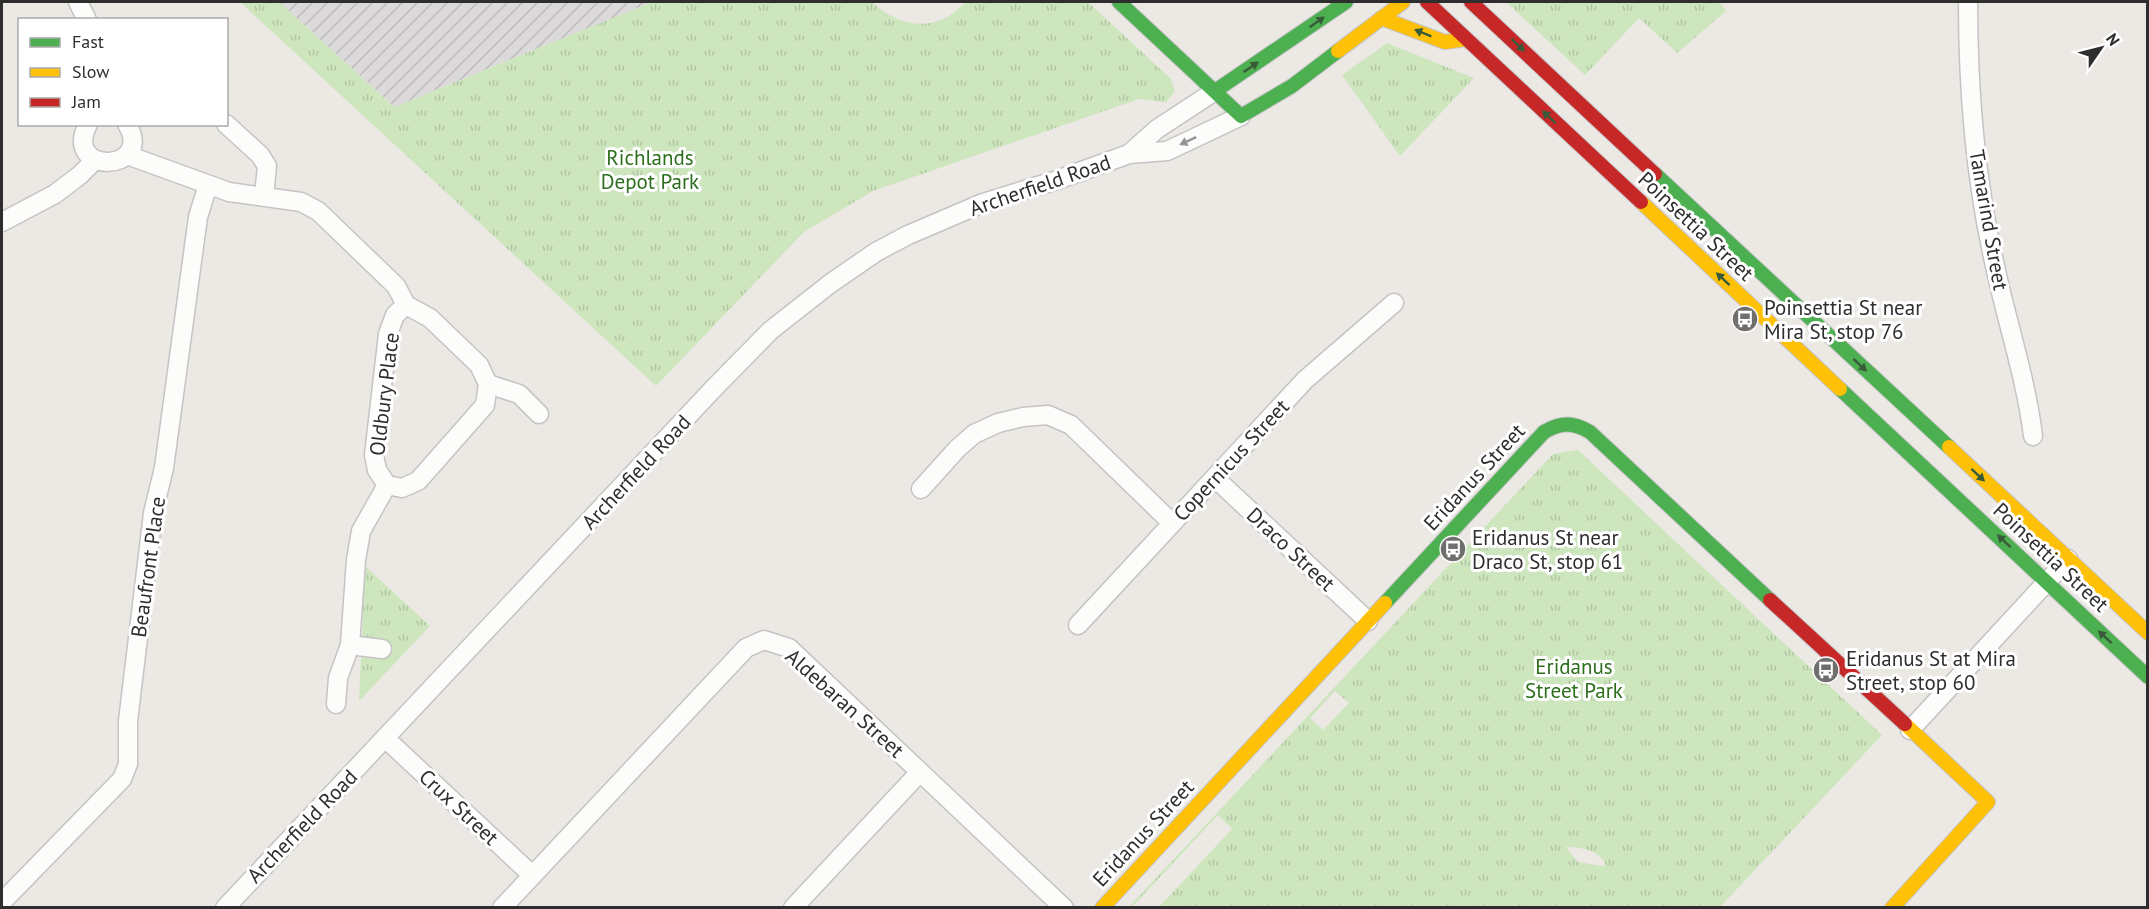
<svg xmlns="http://www.w3.org/2000/svg" width="2149" height="909" viewBox="0 0 2149 909" font-family="'PT Sans',sans-serif">
	<defs>
		<pattern id="industrial-furrows" width="10" height="10" patternUnits="userSpaceOnUse" patternTransform="scale(1.5)"><rect width="10" height="10" fill="#dcd9db"/><path d="M-1 1l2-2M0 10L10 0M9 11l2-2" fill="none" stroke="#bdbbbc"/></pattern>
		<pattern id="grass-tufts" width="24" height="20" patternUnits="userSpaceOnUse" patternTransform="scale(1.5)"><rect width="24" height="20" fill="#cee6be"/><path d="M3 7l-1-3M5 7V3M7 7l1-3M15 17l-1-3M17 17v-4M19 17l1-3" fill="none" stroke="#b1c6a4"/></pattern>
	</defs>
	<rect width="100%" height="100%" fill="#ece8e4"/>
	<polygon fill="url(#industrial-furrows)" points="279,2 652,2 394,107"/>
	<g fill="url(#grass-tufts)" fill-rule="evenodd">
		<path d="M 240,2 L 279,2 L 394,107 L 652,2 L 872,2 C 900,28 938,34 965,2 L 1088,2 L 1171,79 L 1175,91 L 1166,102 L 1139,99 L 873,191 L 804,232 L 656,386 Z"/>
		<polygon points="1506,2 1720,2 1726,11 1677,53 1639,18 1585,75"/>
		<polygon points="1387,43 1474,78 1400,156 1342,75"/>
		<path d="M 1578,450 L 1882,735 L 1720,907 L 1159,907 L 1232,829 L 1218,815 L 1132,907 L 1129,907 L 1553,454 ZM 1335,691 L 1349,703 L 1323,730 L 1310,718 ZM 1566,847 C 1580,847 1600,850 1606,865 L 1602,866 L 1578,862 Z"/>
		<polygon points="365,566 430,626 359,701"/>
	</g>
	<g fill="none" stroke-linecap="round" stroke-linejoin="round">
		<defs>
			<g id="street">
				<polyline points="78,2 87,20"/>
				<path d="M 1968,2 C 1968,91 1975,179 1995,266 C 2007,323 2026,378 2033,436"/>
				<path d="M 88,124 C 61,176 156,173 127,124"/>
				<polyline points="226,124 260,155 267,166 264,196"/>
				<polyline points="1129,154 1157,129 1215,91"/>
				<polyline points="127,155 229,192 301,202 318,211 396,286 406,305 430,318 479,365 488,384 485,405 418,481 402,488 387,485 377,470 374,455 388,334 395,315 406,305"/>
				<polyline points="2,222 55,194 80,175 95,160"/>
				<polyline points="488,384 519,394 539,414"/>
				<polyline points="1215,478 1368,621"/>
				<polyline points="921,489 957,449 974,434 998,423 1023,417 1048,415 1071,425 1172,523"/>
				<polyline points="1078,625 1305,380 1394,303"/>
				<polyline points="350,645 382,649"/>
				<polyline points="336,704 338,678 350,645 356,560 361,531 387,485"/>
				<polyline points="1910,730 2068,559"/>
				<polyline points="385,738 532,875"/>
				<polyline points="2,902 122,779 128,764 128,721 153,513 164,468 198,217 208,185"/>
				<polyline points="225,908 715,387 771,330 831,283 876,252 908,235 983,203 1057,180 1129,154 1167,151 1241,116"/>
				<polyline points="502,908 746,648 764,640 789,648 1064,908"/>
				<polyline points="793,908 920,772"/>
			</g>
			<g id="fast">
				<polyline points="1119,2 1241,116 1292,86 1338,51"/>
				<polyline points="1215,91 1346,2"/>
				<polyline points="1655,174 1949,447"/>
				<polyline points="1840,389 2148,677"/>
				<path d="M 1385,603 L 1544,432 C 1561,422 1573,422 1590,432 L 1770,600"/>
			</g>
			<g id="slow">
				<polyline points="1381,18 1445,42 1466,39"/>
				<polyline points="1338,51 1403,2"/>
				<polyline points="1641,202 1840,389"/>
				<polyline points="1949,447 2148,633"/>
				<polyline points="1102,908 1385,603"/>
				<polyline points="1892,908 1988,802 1905,724"/>
			</g>
			<g id="jam">
				<polyline points="1427,2 1641,202"/>
				<polyline points="1471,2 1655,174"/>
				<polyline points="1770,600 1905,724"/>
			</g>
		</defs>
		<use href="#street" stroke="#c5c4c5" stroke-width="21"/>
		<use href="#fast" stroke="#c5c4c5" stroke-width="16"/>
		<use href="#slow" stroke="#c5c4c5" stroke-width="16"/>
		<use href="#jam" stroke="#c5c4c5" stroke-width="16"/>
		<use href="#street" stroke="#fcfcfb" stroke-width="18"/>
		<use href="#fast" stroke="#4caf50" stroke-width="14"/>
		<use href="#slow" stroke="#ffc107" stroke-width="14"/>
		<use href="#jam" stroke="#c62828" stroke-width="14"/>
	</g>
	<defs><path id="oneway-solid" d="M-6-.8H1V-3.2L6.5 0L1 3.2V.8H-6Z" transform="scale(1.5)"/></defs>
	<g fill="#385b3a">
		<use href="#oneway-solid" transform="translate(1317 22) rotate(-35)"/>
		<use href="#oneway-solid" transform="translate(1423 33) rotate(-158)"/>
		<use href="#oneway-solid" transform="translate(1518 45) rotate(43)"/>
		<use href="#oneway-solid" transform="translate(1251 67) rotate(-34)"/>
		<use href="#oneway-solid" transform="translate(1549 117) rotate(-137)"/>
		<use href="#oneway-solid" transform="translate(1723 279) rotate(-137)"/>
		<use href="#oneway-solid" transform="translate(1860 365) rotate(43)"/>
		<use href="#oneway-solid" transform="translate(1978 475) rotate(43)"/>
		<use href="#oneway-solid" transform="translate(2004 541) rotate(-137)"/>
		<use href="#oneway-solid" transform="translate(2105 637) rotate(-137)"/>
	</g>
	<use fill="#959594" href="#oneway-solid" transform="translate(1188 141) rotate(155)"/>
	<defs>
		<symbol id="bus-disc" viewBox="-11 -11 22 22"><circle r="9.5" fill="#706f6e" stroke="#fff"/><path d="M-5-6H5V4H4V6H2V4H-2V6H-4V4H-5ZM-3.5-4V0h7V-4ZM-3.5 1.2v1.5H-2V1.2ZM2 1.2v1.5H3.5V1.2Z" fill="#fff"/></symbol>
	</defs>
	<g fill-rule="evenodd">
		<use href="#bus-disc" x="1730" y="304" width="30" height="30"/>
		<use href="#bus-disc" x="1438" y="534" width="30" height="30"/>
		<use href="#bus-disc" x="1811" y="655" width="30" height="30"/>
	</g>
	<g text-anchor="middle" dominant-baseline="central" stroke-width="6" stroke-linejoin="round" paint-order="stroke">
		<g font-size="21" fill="#2c6e1b" stroke="#fff">
			<text x="650" y="157">Richlands<tspan x="650" dy="24">Depot Park</tspan></text>
			<text x="1574" y="666">Eridanus<tspan x="1574" dy="24">Street Park</tspan></text>
		</g>
		<g font-size="21" fill="#2e2e2e" stroke="#fff">
			<text transform="translate(1040 185) rotate(-19)">Archerfield Road</text>
			<text transform="translate(1989 220) rotate(80)">Tamarind Street</text>
			<text transform="translate(1696 226) rotate(43)">Poinsettia Street</text>
			<text transform="translate(384 394) rotate(-83)">Oldbury Place</text>
			<text transform="translate(1231 460) rotate(-47)">Copernicus Street</text>
			<text transform="translate(636 472) rotate(-47)">Archerfield Road</text>
			<text transform="translate(1474 477) rotate(-47)">Eridanus Street</text>
			<text transform="translate(1291 549) rotate(43)">Draco Street</text>
			<text transform="translate(2051 557) rotate(43)">Poinsettia Street</text>
			<text transform="translate(148 567) rotate(-82)">Beaufront Place</text>
			<text transform="translate(845 703) rotate(42)">Aldebaran Street</text>
			<text transform="translate(459 807) rotate(43)">Crux Street</text>
			<text transform="translate(302 826) rotate(-46)">Archerfield Road</text>
			<text transform="translate(1143 833) rotate(-47)">Eridanus Street</text>
		</g>
		<g font-size="21" fill="#2e2e2e" stroke="#fff" text-anchor="start">
			<text x="1764" y="307">Poinsettia St near<tspan x="1764" dy="24">Mira St, stop 76</tspan></text>
			<text x="1472" y="537">Eridanus St near<tspan x="1472" dy="24">Draco St, stop 61</tspan></text>
			<text x="1846" y="658">Eridanus St at Mira<tspan x="1846" dy="24">Street, stop 60</tspan></text>
		</g>
	</g>
	<rect width="2149" height="909" fill="none" stroke="#2e2e2e" stroke-width="6"/>
	<rect x="18" y="18" width="210" height="108" fill="#ffffff" stroke="#ababab" stroke-width="1.5"/>
	<rect x="30" y="38" width="30" height="9" fill="#4caf50" stroke="#ababab" stroke-width="1.5"/>
	<text x="72" y="48" font-size="18" fill="#2e2e2e">Fast</text>
	<rect x="30" y="68" width="30" height="9" fill="#ffc107" stroke="#ababab" stroke-width="1.5"/>
	<text x="72" y="78" font-size="18" fill="#2e2e2e">Slow</text>
	<rect x="30" y="98" width="30" height="9" fill="#c62828" stroke="#ababab" stroke-width="1.5"/>
	<text x="72" y="108" font-size="18" fill="#2e2e2e">Jam</text>
	<g transform="translate(2101 48) rotate(55)" stroke="#ffffff" stroke-width="4.5" paint-order="stroke">
	<path d="M0-4.5L10 22L0 15L-10 22Z" fill="#2e2e2e"/>
	<text y="-9" font-size="16" font-weight="bold" text-anchor="middle" fill="#2e2e2e">N</text>
	</g>
</svg>
